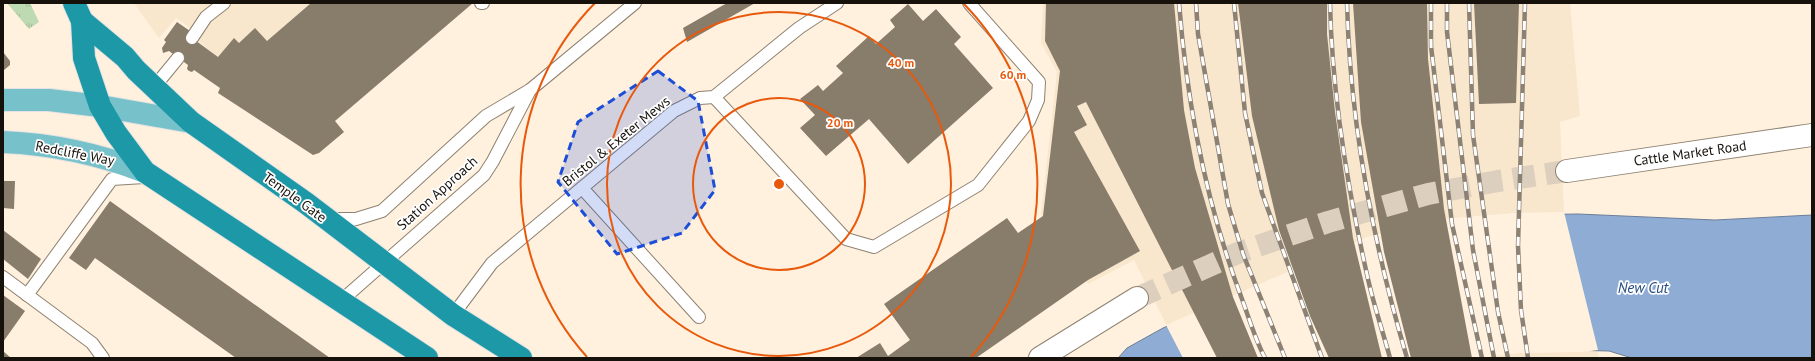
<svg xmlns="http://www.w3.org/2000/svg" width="1815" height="361" viewBox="0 0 1815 361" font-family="'PT Sans',sans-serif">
	<defs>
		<pattern id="grass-tufts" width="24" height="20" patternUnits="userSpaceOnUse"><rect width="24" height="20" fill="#bedab2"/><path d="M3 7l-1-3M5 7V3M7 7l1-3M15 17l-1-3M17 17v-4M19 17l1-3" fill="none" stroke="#a3ba98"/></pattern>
	</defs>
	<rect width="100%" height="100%" fill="#fff1de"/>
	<g fill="#f8e6cd">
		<polygon points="134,3 310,3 267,41 255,28 239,43 234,39 218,57 190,34 193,30 176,18 159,38"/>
		<polygon points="1043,3 1570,3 1580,116 1560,122 1564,214 1599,358 1183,358 1134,260 1088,284 1041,214 1057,72 1041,43"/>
	</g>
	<polygon fill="url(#grass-tufts)" points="7,3 30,3 39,22 29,29"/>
	<polygon fill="#8fadd4" stroke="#6b7e98" points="1578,214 1715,220 1812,215 1812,358 1632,358 1609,351 1566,350 1520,351 1463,358 1118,358 1127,348 1163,328 1368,239 1514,215"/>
	<polygon fill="#fff1de" points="1564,212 1598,350 1583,352 1520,353 1475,358 1183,358 1166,325 1367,237 1403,227 1453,218 1514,213"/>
	<g fill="#887c6b">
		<polygon points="311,3 473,3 335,121 344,132 319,153 313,155 218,93 220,88 194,70 192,72 189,71 187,69 188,65 169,51 163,53 162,48 166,42 164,40 177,22 190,31 188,35 218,57 234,38 239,43 255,28 267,41"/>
		<polygon points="727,3 755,3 687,42 683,28"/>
		<polygon points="1046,3 1174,3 1184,110 1195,168 1233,297 1258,358 1217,358 1086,102 1077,106 1087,125 1074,132 1140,251 1088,280 976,358 856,358 880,343 888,356 910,340 884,304 1007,218 1018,233 1043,216 1060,71 1045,41"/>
		<polygon points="1238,3 1327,3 1327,34 1335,112 1353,238 1382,358 1329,358 1310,316 1279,230 1252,116"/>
		<polygon points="1353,3 1427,3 1428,59 1444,209 1472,358 1411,358 1384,252 1361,122"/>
		<polygon points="1474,3 1519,3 1516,103 1479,104"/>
		<polygon points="908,4 923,21 936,9 961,37 954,44 993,88 908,164 869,119 826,156 800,128 815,115 800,99 818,85 823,91 843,73 836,66 869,36 876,44 895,27 890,20"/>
		<polygon points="3,52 10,61 10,65 4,70 3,70"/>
		<polygon points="3,181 15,181 14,209 3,208"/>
		<polygon points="110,201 209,272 330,358 236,358 95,258 86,270 69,258"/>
		<polygon points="3,230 41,259 28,279 3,259"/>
		<polygon points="3,295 25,311 3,342"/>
		<polygon points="3,351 11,358 3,358"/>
	</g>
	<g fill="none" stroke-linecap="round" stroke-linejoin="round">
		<polyline stroke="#dccfbe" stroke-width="22" stroke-dasharray="22 11" stroke-linecap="butt" points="1137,298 1240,252 1328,222 1428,194 1498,181 1567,171"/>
		<defs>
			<g id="lane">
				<polyline points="481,3 483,3"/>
				<polyline points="192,38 206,17 224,3"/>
				<polyline points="155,86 178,58"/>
				<polyline points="714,97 846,239 874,247 978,185 1029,121 1038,100 1039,82 969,3"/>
				<polyline points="582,188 699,317"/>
				<polyline points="329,219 356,219 382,211 486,116 530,90 635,3"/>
				<polyline points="3,277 92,343 103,358"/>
				<polyline points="27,295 112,179 144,177"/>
				<polyline points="342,300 484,175 493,161 530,90"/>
				<polyline points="453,315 492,263 674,111 700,98 714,97 799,28 837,3"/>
			</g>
			<g id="secondary">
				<polyline points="1567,171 1812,135"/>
				<polyline points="1040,358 1137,298"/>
			</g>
			<g id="primary">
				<polyline points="3,100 49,100 100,106 191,122"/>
				<path d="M 3,142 C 52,144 99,154 145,172"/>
			</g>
			<g id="highway">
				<polyline points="74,3 82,21 84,58 100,106 116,133 145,172 427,358"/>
				<polyline points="82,21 125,57 136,70 191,122 306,203 453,315 521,358"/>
			</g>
		</defs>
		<use href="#lane" stroke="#8e8271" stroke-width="14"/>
		<use href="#secondary" stroke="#8e8271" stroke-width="24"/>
		<use href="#primary" stroke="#e3e2e2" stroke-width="24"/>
		<use href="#highway" stroke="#e3e2e2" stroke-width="24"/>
		<use href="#lane" stroke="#fff" stroke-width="12"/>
		<use href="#secondary" stroke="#fff" stroke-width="22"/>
		<use href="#primary" stroke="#77c1ca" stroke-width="22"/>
		<use href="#highway" stroke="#1c98a6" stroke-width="22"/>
		<defs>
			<g id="rail">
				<path d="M 1179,3 C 1187,104 1206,204 1242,299 C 1249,318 1255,339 1265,358"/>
				<polyline points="1196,3 1198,34 1228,204 1243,254 1285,358"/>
				<polyline points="1234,3 1245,113 1262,193 1322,358"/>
				<path d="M 1330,3 C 1332,93 1348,191 1368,279 C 1374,306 1383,332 1390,358"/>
				<path d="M 1347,3 C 1350,123 1373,243 1407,358"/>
				<polyline points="1431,3 1431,46 1452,224 1482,358"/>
				<polyline points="1447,3 1447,32 1473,250 1494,358"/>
				<polyline points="1469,3 1473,135 1498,312 1508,358"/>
				<polyline points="1525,3 1518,246 1521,310 1528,358"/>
			</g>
		</defs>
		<use href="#rail" stroke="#8b8175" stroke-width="4.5"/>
		<use href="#rail" stroke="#fff" stroke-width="3" stroke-dasharray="9" stroke-linecap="butt"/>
	</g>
	<path fill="#1d4ed8" fill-opacity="0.2" stroke="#1d4ed8" stroke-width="3" stroke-dasharray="8 5" stroke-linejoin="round" d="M 658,71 L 698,101 L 715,190 L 682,233 L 617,254 L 558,182 L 578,122 Z"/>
	<g fill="none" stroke="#e8590c" stroke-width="2">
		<circle cx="779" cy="184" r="86"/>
		<circle cx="779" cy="184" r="172"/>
		<path d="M587 357A258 258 0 0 1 595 3M963 3A258 258 0 0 1 971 357"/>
	</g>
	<g text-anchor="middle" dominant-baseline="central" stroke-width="3.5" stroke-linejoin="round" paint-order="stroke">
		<g font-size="14" fill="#16110b" stroke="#fff">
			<text transform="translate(616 141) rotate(-39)">Bristol &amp; Exeter Mews</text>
			<text transform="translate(75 153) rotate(11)">Redcliffe Way</text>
			<text transform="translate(1690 153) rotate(-8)">Cattle Market Road</text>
			<text transform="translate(437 193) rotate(-42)">Station Approach</text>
			<text transform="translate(295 197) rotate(36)">Temple Gate</text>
		</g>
		<g font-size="15" font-style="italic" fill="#234c7e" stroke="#fff">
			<text x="1643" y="287">New Cut</text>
		</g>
	</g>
	<circle cx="779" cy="184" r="6" fill="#e8590c" stroke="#fff" stroke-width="2"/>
	<g font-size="12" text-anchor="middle" font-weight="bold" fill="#e8590c" stroke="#fff" stroke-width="3.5" stroke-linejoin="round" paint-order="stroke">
		<text x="901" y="67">40 m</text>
		<text x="1013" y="79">60 m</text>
		<text x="840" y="127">20 m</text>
	</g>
	<rect width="1815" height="361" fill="none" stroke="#16110b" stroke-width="8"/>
</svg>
